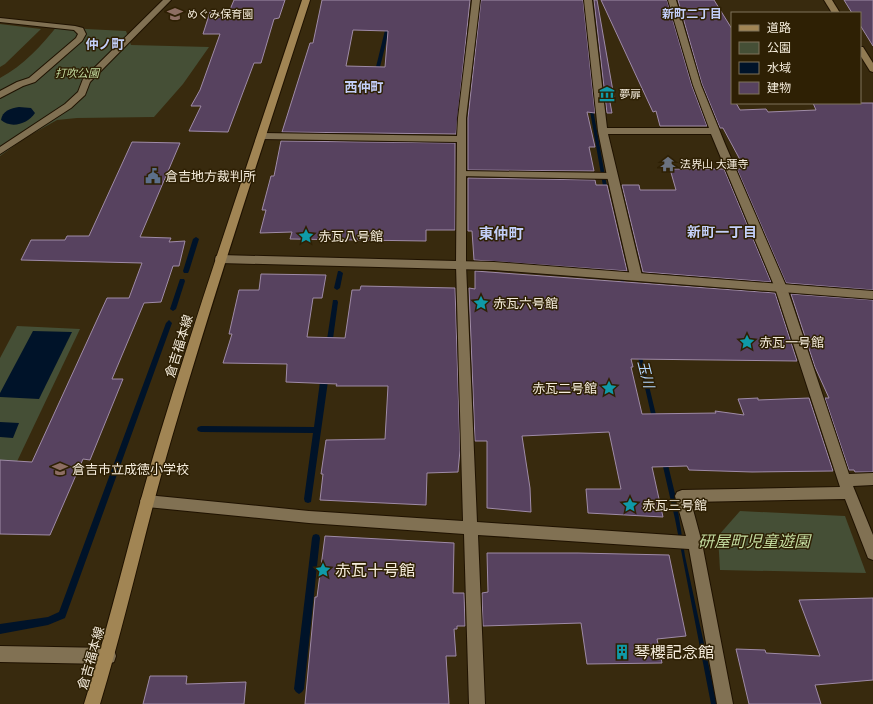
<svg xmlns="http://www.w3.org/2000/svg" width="873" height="704" viewBox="0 0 873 704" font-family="Merriweather,'Noto Sans JP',serif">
	<rect width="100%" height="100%" fill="#382a0e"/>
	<g fill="#454f36">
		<polygon points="0,24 41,29 5,64 0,67"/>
		<path d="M 58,25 L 86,29 L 126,31 L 131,45 L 209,47 L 183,84 L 154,117 L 77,118 L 57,120 L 25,138 L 0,156 L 0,78 C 23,66 42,45 58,25 Z"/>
		<polygon points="17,326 80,329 2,493 0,493 0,358"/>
		<polygon points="740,511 845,516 866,573 720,570 718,536"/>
	</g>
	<g fill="#001329">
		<polygon points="589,87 625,286 676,498 685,556 717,704 711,704 675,519 616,261 586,88"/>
		<path d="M 19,107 L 31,108 L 35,113 C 28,124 11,129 1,120 C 2,111 11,108 19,107 Z"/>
		<polygon points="33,331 72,332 39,399 0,397 0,393"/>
		<polygon points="0,422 19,423 13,438 0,437"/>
	</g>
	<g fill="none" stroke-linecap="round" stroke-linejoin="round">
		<g fill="#001329" fill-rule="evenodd">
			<polygon points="387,22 391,23 378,75 376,76 374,75"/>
			<polygon points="196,237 199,239 189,271 188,273 184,273 183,271 193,239"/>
			<polygon points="338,271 340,271 343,273 340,288 337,290 334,288"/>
			<polygon points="180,279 184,279 185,281 176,309 173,311 170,309"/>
			<polygon points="333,300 337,300 338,302 332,346 329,349 326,346"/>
			<polygon points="169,320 172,323 65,618 48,625 0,634 0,624 48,617 59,612 166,323"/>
			<polygon points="325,371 328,372 329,374 311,502 308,503 305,502 304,499 313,433 201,432 198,431 197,429 198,427 201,426 314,427 321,374 322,372"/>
			<polygon points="316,534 319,535 320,538 304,689 302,692 299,694 296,692 294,689 312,538 313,535"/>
		</g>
	</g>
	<g fill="#57425f" stroke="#9f8ba7" fill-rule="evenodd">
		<polygon points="234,0 285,0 279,18 274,19 261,63 254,63 228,132 189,131 201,106 191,106 200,90 220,34 203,34 210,12 229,12"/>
		<path d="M 322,0 L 470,0 L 456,134 L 282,132 L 310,43 L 313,43 ZM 353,30 L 388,31 L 385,67 L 346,66 Z"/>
		<polygon points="481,0 583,0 595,113 587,112 595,147 589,147 594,171 468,170 468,118"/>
		<polygon points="594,0 597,0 614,97 609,97 612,113 607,113"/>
		<polygon points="601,0 667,0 692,86 707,126 660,126 656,111 653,112"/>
		<polygon points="678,0 714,0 732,29 732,103 736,103 740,110 766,109 768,112 816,110 813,103 873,103 873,290 786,283 737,169 745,169 723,128 720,128 702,84"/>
		<polygon points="844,0 873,0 873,46 860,25 860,13 852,13"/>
		<polygon points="281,141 455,143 455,230 426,230 426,241 290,239 292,232 260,233 266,210 262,210 271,176 274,176"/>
		<polygon points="132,142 180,143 140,237 171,238 169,242 185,241 179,266 173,266 161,302 144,303 112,379 123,379 90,460 83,459 50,535 0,534 0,460 32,462 107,298 129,298 142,263 21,260 31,240 65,240 67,236 89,236"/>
		<polygon points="670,169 724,169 771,282 643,272 622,185 639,185 640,190 676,190"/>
		<polygon points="468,178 595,180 596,185 607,185 627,271 474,260 472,231 468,231"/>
		<polygon points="475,271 775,293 797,361 631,359 633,367 631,367 642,414 716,413 715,411 744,415 738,399 758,398 758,400 809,398 833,471 752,472 689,470 687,466 652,467 663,517 588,513 586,489 621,489 609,432 522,436 530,488 531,512 487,508 487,441 475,441 469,288 475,289"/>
		<polygon points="261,274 326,275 322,298 313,298 307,337 345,338 352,290 360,290 361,286 455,288 460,450 458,472 427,473 426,505 320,500 323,474 321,474 326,440 385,439 388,386 336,386 337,384 286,382 287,364 223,363 232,334 229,334 239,290 259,290"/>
		<polygon points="791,294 873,300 873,472 855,472 854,470 849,470 825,398 829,398 815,367"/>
		<polygon points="325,536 454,543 453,593 464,593 465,626 457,626 457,629 454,629 456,656 446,656 449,704 305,704 315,597 317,597"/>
		<polygon points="487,553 578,553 669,555 686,636 657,639 662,663 587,664 581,623 483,626 482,593 488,592"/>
		<polygon points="873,598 873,680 815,685 821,704 749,704 736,649 765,650 766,653 820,656 799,600"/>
		<polygon points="150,676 187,676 186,684 246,682 244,704 143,704"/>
	</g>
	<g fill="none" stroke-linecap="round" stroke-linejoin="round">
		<defs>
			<polygon id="service" points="461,171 612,173 616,176 612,179 458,176 457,174"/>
			<g id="minor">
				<polygon points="163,0 171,0 90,82 85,95 71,108 0,154 0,147 65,104 78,92 83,79"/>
				<polygon points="472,0 480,0 466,118 466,265 477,522 686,536 675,496 677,492 682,490 840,487 775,288 711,134 608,134 642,276 640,279 632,279 630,276 607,176 598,131 584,0 592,0 607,128 709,128 693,85 668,0 676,0 701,85 725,144 787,288 849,474 873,473 873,485 853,486 873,535 873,560 868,558 845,499 691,502 702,543 733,704 717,704 689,549 478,535 485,704 469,704 464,534 309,523 147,507 142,505 140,501 142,497 147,495 309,511 463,521 456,265 457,142 262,139 257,136 262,133 457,136 458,118"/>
				<polygon points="0,18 75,26 83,28 86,34 82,41 35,82 23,86 0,98 0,91 17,82 29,78 76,38 78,34 74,30 0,22"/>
				<polygon points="0,646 108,648 114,650 116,656 114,662 108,664 0,662"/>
			</g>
			<polygon id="tertiary" points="220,255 494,262 873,291 873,299 494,270 220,263 216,262 215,259 216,256"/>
			<g id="secondary">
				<polygon points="824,0 832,0 840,13 832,13"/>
				<polygon points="860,47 863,47 873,63 873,72 870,71 860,55"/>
			</g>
			<path id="primary" d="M 302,0 L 310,0 C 263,145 215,290 172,437 C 146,525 127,616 100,704 L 84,704 C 112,616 132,525 159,437 C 204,290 254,145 302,0 Z"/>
		</defs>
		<use href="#service" stroke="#1f1200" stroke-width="2"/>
		<use href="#minor" stroke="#1f1200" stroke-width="2"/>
		<use href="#tertiary" stroke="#1f1200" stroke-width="2"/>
		<use href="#secondary" stroke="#1f1200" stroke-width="2"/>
		<use href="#primary" stroke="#1f1200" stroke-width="2"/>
		<use href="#service" fill="#817153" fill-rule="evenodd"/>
		<use href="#minor" fill="#817153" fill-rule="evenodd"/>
		<use href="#tertiary" fill="#817153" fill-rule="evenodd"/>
		<use href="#secondary" fill="#917b53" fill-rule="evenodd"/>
		<use href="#primary" fill="#a18554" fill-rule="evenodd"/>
	</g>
	<defs>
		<symbol id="school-bare" viewBox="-9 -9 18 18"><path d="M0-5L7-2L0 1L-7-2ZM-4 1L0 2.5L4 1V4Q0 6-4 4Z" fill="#8d6e63" stroke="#2e2004" stroke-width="2.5" paint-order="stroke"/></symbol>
		<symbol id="museum-bare" viewBox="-9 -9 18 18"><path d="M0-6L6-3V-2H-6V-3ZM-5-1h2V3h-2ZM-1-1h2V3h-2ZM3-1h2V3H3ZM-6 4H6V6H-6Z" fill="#0f9aa8" stroke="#2e2004" stroke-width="2.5" paint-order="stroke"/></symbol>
		<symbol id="temple-bare" viewBox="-9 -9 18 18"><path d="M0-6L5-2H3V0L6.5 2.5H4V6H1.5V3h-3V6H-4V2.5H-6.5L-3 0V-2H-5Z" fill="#6b7280" stroke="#2e2004" stroke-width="2.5" paint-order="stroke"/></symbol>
		<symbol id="civic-bare" viewBox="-9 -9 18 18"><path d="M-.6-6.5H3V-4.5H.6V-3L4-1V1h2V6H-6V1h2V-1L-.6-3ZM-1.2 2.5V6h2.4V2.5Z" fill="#5c6f8a" stroke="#2e2004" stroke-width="2.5" paint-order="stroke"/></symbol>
		<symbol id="sight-bare" viewBox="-9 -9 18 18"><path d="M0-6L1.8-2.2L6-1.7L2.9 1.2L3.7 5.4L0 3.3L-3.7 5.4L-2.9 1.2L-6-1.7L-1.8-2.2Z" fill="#0f9aa8" stroke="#2e2004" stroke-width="2.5" paint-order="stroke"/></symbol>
		<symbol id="building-bare" viewBox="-9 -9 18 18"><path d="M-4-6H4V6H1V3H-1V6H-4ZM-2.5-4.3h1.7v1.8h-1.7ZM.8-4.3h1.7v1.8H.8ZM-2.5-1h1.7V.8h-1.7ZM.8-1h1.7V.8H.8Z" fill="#0f9aa8" stroke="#2e2004" stroke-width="2.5" paint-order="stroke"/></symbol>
	</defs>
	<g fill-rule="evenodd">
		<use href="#school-bare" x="164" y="3" width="22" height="22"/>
		<use href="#museum-bare" x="596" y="83" width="22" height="22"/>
		<use href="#temple-bare" x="657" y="153" width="22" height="22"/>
		<use href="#civic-bare" x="142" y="165" width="22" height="22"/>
		<use href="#sight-bare" x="295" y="225" width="22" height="22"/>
		<use href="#sight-bare" x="470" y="292" width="22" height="22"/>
		<use href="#sight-bare" x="736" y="331" width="22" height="22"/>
		<use href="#sight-bare" x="598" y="377" width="22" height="22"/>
		<use href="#school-bare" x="49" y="458" width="22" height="22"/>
		<use href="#sight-bare" x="619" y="494" width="22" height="22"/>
		<use href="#sight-bare" x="312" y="559" width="22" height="22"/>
		<use href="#building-bare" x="611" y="641" width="22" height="22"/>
	</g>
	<g text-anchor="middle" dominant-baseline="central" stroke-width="3" stroke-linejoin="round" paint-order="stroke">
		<g font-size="11" fill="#f5ecdc" stroke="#2e2004" text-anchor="start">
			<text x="187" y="14">めぐみ保育園</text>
			<text x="619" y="94">夢扉</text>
			<text x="680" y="164">法界山 大蓮寺</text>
		</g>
		<g font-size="11" font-style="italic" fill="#c3dca0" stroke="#2e2004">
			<text x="77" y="73">打吹公園</text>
		</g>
		<g font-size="12" font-weight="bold" fill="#c3cff9" stroke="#2e2004">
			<text x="692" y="13">新町二丁目</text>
		</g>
		<g font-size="13" font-weight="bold" fill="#c3cff9" stroke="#2e2004">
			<text x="105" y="44">仲ノ町</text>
			<text x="364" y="87">西仲町</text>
		</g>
		<g font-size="13" fill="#f5ecdc" stroke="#2e2004" text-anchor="start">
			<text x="165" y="176">倉吉地方裁判所</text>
			<text x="318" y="236">赤瓦八号館</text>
			<text x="493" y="303">赤瓦六号館</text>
			<text x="759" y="342">赤瓦一号館</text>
			<text x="597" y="388" text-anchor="end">赤瓦二号館</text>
			<text x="72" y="469">倉吉市立成徳小学校</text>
			<text x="642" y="505">赤瓦三号館</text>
		</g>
		<g font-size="13" fill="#f5ecdc" stroke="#2e2004">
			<text transform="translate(179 346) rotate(-73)">倉吉福本線</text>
			<text transform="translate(91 658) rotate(-74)">倉吉福本線</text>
		</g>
		<g font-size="14" font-weight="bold" fill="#c3cff9" stroke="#2e2004">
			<text x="722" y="232">新町一丁目</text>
		</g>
		<g font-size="14" font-style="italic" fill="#b4d7ff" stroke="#2e2004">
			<text transform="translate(646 374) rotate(76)">玉川</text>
		</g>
		<g font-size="15" font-weight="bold" fill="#c3cff9" stroke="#2e2004">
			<text x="501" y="233">東仲町</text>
		</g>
		<g font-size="16" font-style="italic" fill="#c3dca0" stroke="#2e2004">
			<text x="754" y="541">研屋町児童遊園</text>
		</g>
		<g font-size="16" fill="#f5ecdc" stroke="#2e2004" text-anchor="start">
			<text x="335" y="570">赤瓦十号館</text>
			<text x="634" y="652">琴櫻記念館</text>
		</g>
	</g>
	<rect x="731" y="12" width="130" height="92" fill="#2e2004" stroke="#7e725a"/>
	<rect x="739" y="25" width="20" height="6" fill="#a18554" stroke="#7e725a"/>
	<text x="767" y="32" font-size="12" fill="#f5ecdc">道路</text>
	<rect x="739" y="42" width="20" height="12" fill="#454f36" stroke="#7e725a"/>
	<text x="767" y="52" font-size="12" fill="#f5ecdc">公園</text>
	<rect x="739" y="62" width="20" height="12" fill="#001329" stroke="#7e725a"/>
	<text x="767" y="72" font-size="12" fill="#f5ecdc">水域</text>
	<rect x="739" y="82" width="20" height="12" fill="#57425f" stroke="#7e725a"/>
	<text x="767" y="92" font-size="12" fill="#f5ecdc">建物</text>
</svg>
